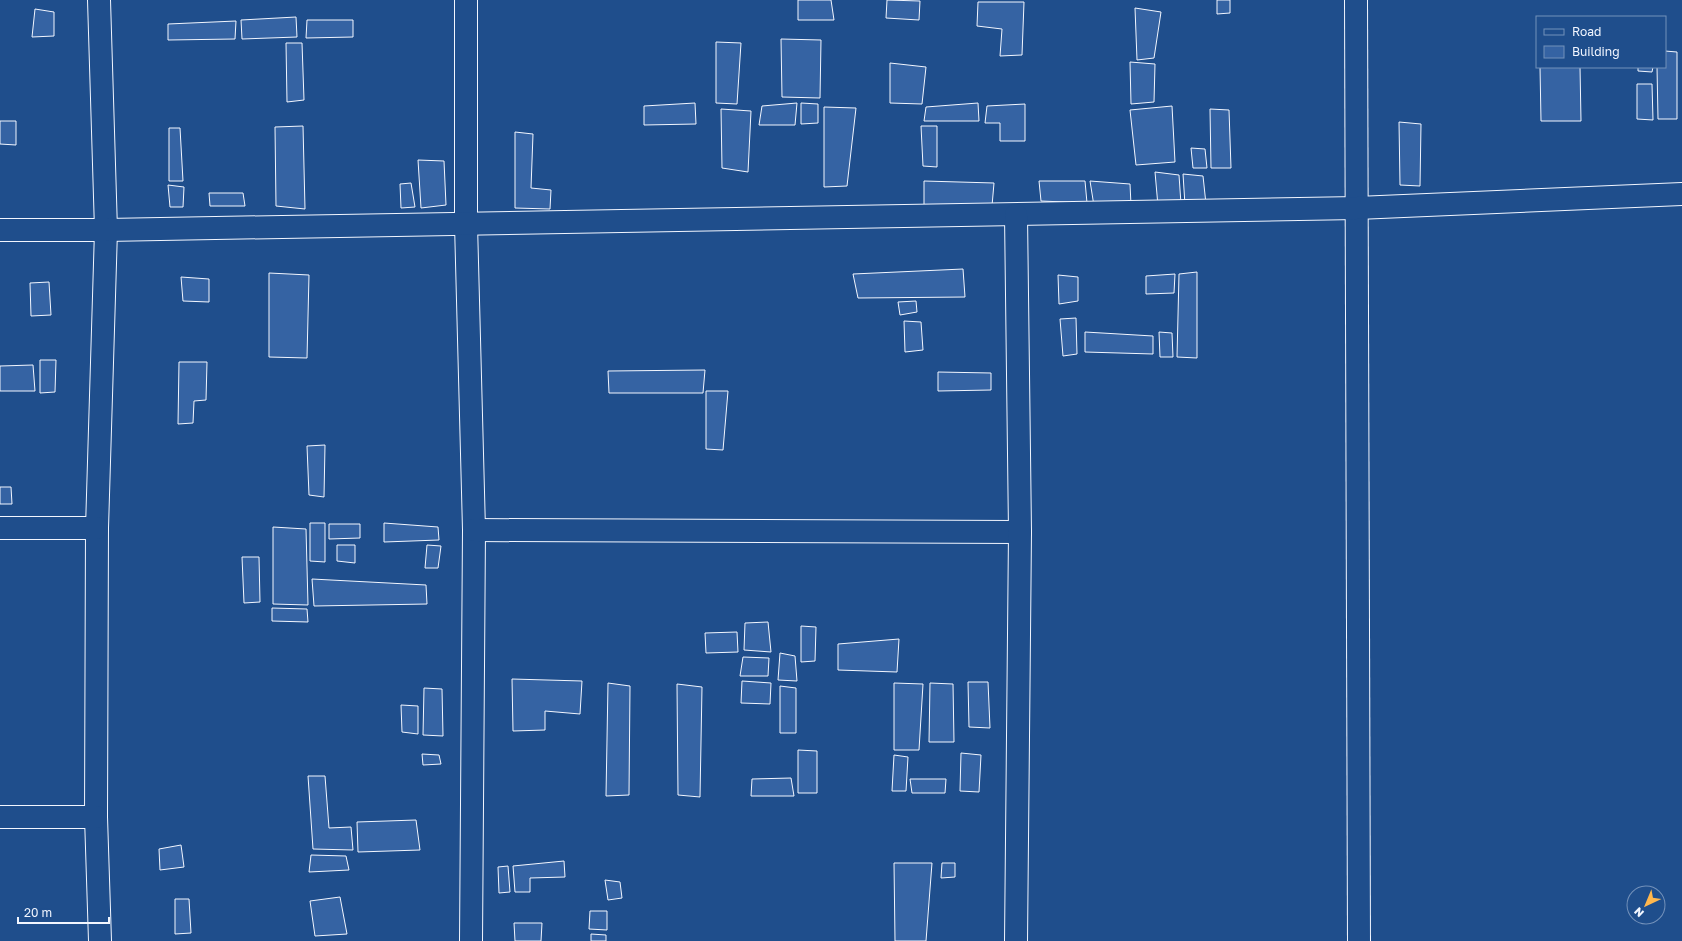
<svg xmlns="http://www.w3.org/2000/svg" width="1682" height="941" viewBox="0 0 1682 941" font-family="'Golos Text',sans-serif">
	<rect width="100%" height="100%" fill="#1f4e8c"/>
	<g fill="#3563a3" stroke="#f2f6ff">
		<polygon points="798,0 831,0 834,20 798,20"/>
		<polygon points="887,0 920,1 919,20 886,18"/>
		<polygon points="1217,0 1230,0 1230,13 1217,14"/>
		<polygon points="978,2 1024,2 1022,55 1000,56 1002,29 977,26"/>
		<polygon points="1135,8 1161,12 1154,58 1137,60"/>
		<polygon points="35,9 54,12 54,36 32,37"/>
		<polygon points="296,17 297,37 242,39 241,20"/>
		<polygon points="307,20 353,20 353,37 306,38"/>
		<polygon points="236,21 235,39 168,40 168,24"/>
		<polygon points="781,39 821,40 820,98 782,97"/>
		<polygon points="716,42 741,43 737,104 716,103"/>
		<polygon points="286,43 302,43 304,100 287,102"/>
		<polygon points="1665,51 1677,52 1677,119 1658,119 1657,67 1665,67"/>
		<polygon points="1130,62 1155,64 1154,102 1131,104"/>
		<polygon points="890,63 926,67 922,104 890,103"/>
		<polygon points="1540,67 1580,67 1581,121 1541,121"/>
		<polygon points="1638,67 1653,67 1652,72 1638,71"/>
		<polygon points="1637,84 1652,84 1653,120 1637,119"/>
		<polygon points="695,103 696,124 644,125 644,106"/>
		<polygon points="797,103 795,125 759,125 762,106"/>
		<polygon points="801,103 818,104 818,123 801,124"/>
		<polygon points="978,103 979,121 924,121 926,107"/>
		<polygon points="1025,104 1025,141 1000,141 1000,123 985,123 987,106"/>
		<polygon points="1172,106 1175,162 1136,165 1130,110"/>
		<polygon points="824,107 856,108 847,186 824,187"/>
		<polygon points="721,109 751,111 748,172 722,168"/>
		<polygon points="1210,109 1229,110 1231,168 1211,168"/>
		<polygon points="0,121 16,121 16,145 0,144"/>
		<polygon points="1399,122 1421,124 1420,186 1400,185"/>
		<polygon points="303,126 305,209 276,206 275,127"/>
		<polygon points="921,126 937,126 937,167 923,166"/>
		<polygon points="169,128 180,128 183,181 169,181"/>
		<polygon points="515,132 533,134 531,188 551,190 550,209 515,208"/>
		<polygon points="1191,148 1205,149 1207,168 1193,168"/>
		<polygon points="418,160 444,161 446,205 421,208"/>
		<polygon points="1155,172 1179,175 1181,204 1158,206"/>
		<polygon points="1183,174 1203,176 1206,204 1185,205"/>
		<polygon points="924,181 994,183 992,206 924,206"/>
		<polygon points="1039,181 1085,181 1087,203 1041,201"/>
		<polygon points="1090,181 1130,184 1131,205 1094,206"/>
		<polygon points="411,183 415,207 401,208 400,184"/>
		<polygon points="168,185 184,187 183,207 170,207"/>
		<polygon points="209,193 243,193 245,206 210,206"/>
		<polygon points="963,269 965,297 858,298 853,274"/>
		<polygon points="1197,272 1197,358 1177,357 1179,274"/>
		<polygon points="269,273 309,275 307,358 269,357"/>
		<polygon points="1175,274 1174,293 1146,294 1146,276"/>
		<polygon points="1058,275 1078,277 1078,301 1059,304"/>
		<polygon points="181,277 209,279 209,302 183,301"/>
		<polygon points="49,282 51,315 31,316 30,283"/>
		<polygon points="916,301 917,312 900,315 898,302"/>
		<polygon points="1076,318 1077,354 1063,356 1060,319"/>
		<polygon points="904,321 921,322 923,350 905,352"/>
		<polygon points="1085,332 1153,336 1153,354 1085,352"/>
		<polygon points="1159,332 1172,333 1173,357 1160,357"/>
		<polygon points="40,360 56,360 55,392 40,393"/>
		<polygon points="179,362 207,362 206,400 194,401 193,423 178,424"/>
		<polygon points="33,365 35,391 0,391 0,366"/>
		<polygon points="705,370 703,393 609,393 608,371"/>
		<polygon points="938,372 991,373 991,390 938,391"/>
		<polygon points="706,391 728,391 723,450 706,449"/>
		<polygon points="325,445 324,497 309,495 307,446"/>
		<polygon points="0,487 11,487 12,504 0,504"/>
		<polygon points="310,523 325,523 325,562 310,561"/>
		<polygon points="384,523 438,527 439,540 384,542"/>
		<polygon points="329,524 360,524 360,538 329,539"/>
		<polygon points="273,527 306,529 308,605 273,604"/>
		<polygon points="337,545 355,545 355,563 337,561"/>
		<polygon points="427,545 441,546 438,568 425,568"/>
		<polygon points="242,557 259,557 260,602 244,603"/>
		<polygon points="312,579 426,585 427,604 314,606"/>
		<polygon points="272,608 307,609 308,622 272,621"/>
		<polygon points="768,622 771,652 744,650 745,623"/>
		<polygon points="801,626 816,627 815,661 801,662"/>
		<polygon points="737,632 738,652 706,653 705,633"/>
		<polygon points="899,639 897,672 838,670 838,644"/>
		<polygon points="780,653 795,656 797,681 778,680"/>
		<polygon points="743,657 769,658 768,676 740,676"/>
		<polygon points="512,679 582,681 580,714 545,711 545,730 513,731"/>
		<polygon points="742,681 771,683 770,704 741,703"/>
		<polygon points="968,682 988,682 990,728 969,727"/>
		<polygon points="608,683 630,686 629,795 606,796"/>
		<polygon points="894,683 923,684 919,750 894,750"/>
		<polygon points="930,683 953,684 954,742 929,742"/>
		<polygon points="677,684 702,687 700,797 678,795"/>
		<polygon points="780,686 796,688 796,733 780,733"/>
		<polygon points="424,688 442,689 443,736 423,735"/>
		<polygon points="401,705 418,706 418,734 402,732"/>
		<polygon points="798,750 817,751 817,793 798,793"/>
		<polygon points="961,753 981,755 979,792 960,791"/>
		<polygon points="422,754 439,755 441,764 423,765"/>
		<polygon points="894,755 908,757 906,791 892,791"/>
		<polygon points="308,776 325,776 329,828 351,827 353,850 313,849"/>
		<polygon points="791,778 794,796 751,796 752,779"/>
		<polygon points="910,779 946,779 945,793 912,793"/>
		<polygon points="416,820 420,850 358,852 357,822"/>
		<polygon points="181,845 184,867 160,870 159,849"/>
		<polygon points="311,855 346,856 349,870 309,872"/>
		<polygon points="564,861 565,877 530,878 530,892 515,892 513,866"/>
		<polygon points="894,863 932,863 926,941 895,941"/>
		<polygon points="942,863 955,863 955,877 941,878"/>
		<polygon points="508,866 510,892 499,893 498,867"/>
		<polygon points="605,880 620,882 622,898 608,900"/>
		<polygon points="340,897 347,934 315,936 310,901"/>
		<polygon points="175,899 189,899 191,933 175,934"/>
		<polygon points="590,911 607,911 607,930 589,929"/>
		<polygon points="514,923 542,923 541,941 515,941"/>
		<polygon points="591,934 606,935 606,941 591,941"/>
	</g>
	<g fill="none" stroke-linecap="round" stroke-linejoin="round">
		<defs>
			<g id="minor">
				<polyline points="99,0 106,230 97,528 96,817 100,941"/>
				<polyline points="466,0 466,224 474,530 471,941"/>
				<polyline points="1356,0 1359,941"/>
				<polyline points="0,230 106,230 1357,208 1682,194"/>
				<polyline points="0,528 97,528"/>
				<polyline points="474,530 1020,532"/>
				<polyline points="0,817 96,817"/>
				<polyline points="1016,941 1020,532 1016,215"/>
			</g>
		</defs>
		<use href="#minor" stroke="#f2f6ff" stroke-width="24"/>
		<use href="#minor" stroke="#1f4e8c" stroke-width="22"/>
	</g>
	<rect x="1536" y="16" width="130" height="52" fill="#1f4e8c" stroke="#7391ba"/>
	<rect x="1544" y="29" width="20" height="6" fill="#1f4e8c" stroke="#7391ba"/>
	<text x="1572" y="36" font-size="12" fill="#f2f6ff">Road</text>
	<rect x="1544" y="46" width="20" height="12" fill="#3563a3" stroke="#7391ba"/>
	<text x="1572" y="56" font-size="12" fill="#f2f6ff">Building</text>
	<g transform="translate(1646 905) rotate(224)"><circle r="19" fill="#1f4e8c" stroke="#7391ba"/>
	<path d="M0-3L7 15L0 10L-7 15Z" fill="#ffb74d"/>
	<text y="-6" font-size="11" font-weight="bold" text-anchor="middle" fill="#f2f6ff">N</text>
	</g>
	<path d="M18 917v6h91v-6" fill="none" stroke="#f2f6ff" stroke-width="2"/>
	<text x="24" y="917" font-size="12" fill="#f2f6ff" stroke="#1f4e8c" stroke-width="3" paint-order="stroke">20 m</text>
</svg>
